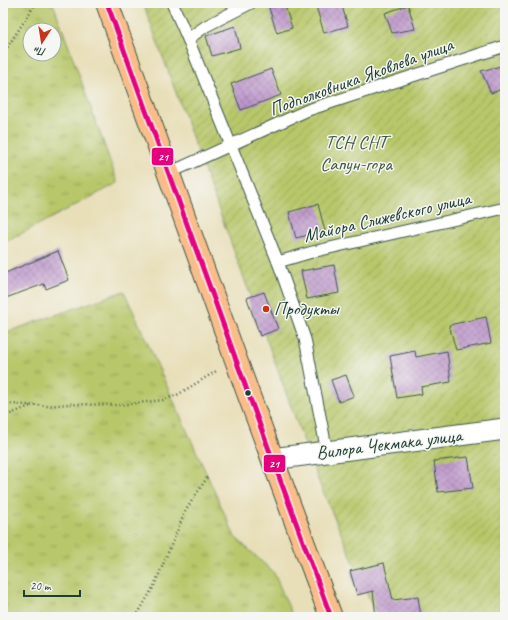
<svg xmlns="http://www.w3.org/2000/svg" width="508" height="620" viewBox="0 0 508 620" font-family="Caveat,sans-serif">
	<defs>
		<pattern id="grass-tufts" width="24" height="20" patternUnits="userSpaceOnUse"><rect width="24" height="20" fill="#b8c76a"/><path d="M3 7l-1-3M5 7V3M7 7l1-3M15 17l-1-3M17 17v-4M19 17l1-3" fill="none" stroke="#95a358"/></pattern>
		<pattern id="garden-furrows" width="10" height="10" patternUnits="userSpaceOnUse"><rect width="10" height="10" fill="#b8c76a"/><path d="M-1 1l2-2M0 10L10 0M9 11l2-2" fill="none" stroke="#95a358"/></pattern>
		<pattern id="building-cross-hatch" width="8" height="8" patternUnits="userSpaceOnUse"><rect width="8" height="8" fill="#bd95cb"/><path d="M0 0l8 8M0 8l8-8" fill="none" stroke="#997ba6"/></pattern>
	</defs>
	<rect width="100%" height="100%" fill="#f6f6f2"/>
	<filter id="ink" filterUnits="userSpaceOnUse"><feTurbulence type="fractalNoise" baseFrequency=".025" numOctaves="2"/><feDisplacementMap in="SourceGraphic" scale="8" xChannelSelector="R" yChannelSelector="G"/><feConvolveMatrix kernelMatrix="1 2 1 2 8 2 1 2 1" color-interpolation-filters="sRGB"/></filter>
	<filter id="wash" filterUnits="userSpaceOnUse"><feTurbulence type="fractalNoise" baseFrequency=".012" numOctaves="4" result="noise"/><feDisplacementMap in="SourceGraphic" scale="16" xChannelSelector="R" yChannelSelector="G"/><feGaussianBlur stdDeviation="0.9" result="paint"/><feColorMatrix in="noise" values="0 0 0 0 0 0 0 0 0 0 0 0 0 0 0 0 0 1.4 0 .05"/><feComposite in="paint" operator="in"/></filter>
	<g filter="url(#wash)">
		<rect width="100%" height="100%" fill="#e8dfb9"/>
		<g fill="url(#grass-tufts)" stroke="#6c824f" fill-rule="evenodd">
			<path d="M 3,3 L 53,3 L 118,183 L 3,243 ZM 30,30 L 54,30 L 54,54 L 30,54 Z"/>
			<polygon points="124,291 235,537 274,573 293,617 3,617 3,332 4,333"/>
		</g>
		<polygon fill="url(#garden-furrows)" stroke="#6c824f" points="143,3 505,3 505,617 377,617 318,480"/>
		<g id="blocks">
			<g fill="url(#building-cross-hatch)">
				<polygon points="284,3 292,28 277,33 269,8"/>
				<polygon points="315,3 341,3 348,26 324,33"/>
				<polygon points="408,5 415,29 392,33 385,13"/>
				<polygon points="235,26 240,48 212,56 206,36"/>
				<polygon points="505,65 505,88 491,93 481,71"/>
				<polygon points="271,69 281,95 241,110 231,84"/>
				<polygon points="318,204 325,231 296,238 289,212"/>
				<polygon points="58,251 69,280 46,289 44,284 3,299 3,274"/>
				<polygon points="334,265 339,293 307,299 301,271"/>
				<polygon points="264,292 278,329 260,336 247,298"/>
				<polygon points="486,317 491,343 456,350 449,325"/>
				<polygon points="415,351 416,357 447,351 451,382 421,387 422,394 397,398 390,356"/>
				<polygon points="346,375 354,396 339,402 331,380"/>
				<polygon points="468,457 473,488 438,492 434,461"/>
				<polygon points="384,563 393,600 418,597 421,617 376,617 373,591 357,595 350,571"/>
			</g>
		</g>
	</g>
	<g filter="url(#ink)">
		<use href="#blocks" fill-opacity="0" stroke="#3d5548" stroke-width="1"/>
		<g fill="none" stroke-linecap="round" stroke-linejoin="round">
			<defs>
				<g id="service">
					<polyline points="172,3 188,39 278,262 305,339 327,452"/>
					<polyline points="188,39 206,26 251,3"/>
					<polyline points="169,173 308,110 505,46"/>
					<polyline points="278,262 312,252 505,208"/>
				</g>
				<polyline id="minor" points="272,459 505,429"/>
				<polyline id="primary" points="107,3 248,393 331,617"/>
			</defs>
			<use href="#service" stroke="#3d5548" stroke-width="13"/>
			<use href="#minor" stroke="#3d5548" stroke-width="23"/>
			<use href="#primary" stroke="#3d5548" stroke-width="24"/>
			<g stroke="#3d5548" stroke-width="2.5" stroke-dasharray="1 3" stroke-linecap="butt">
				<polyline points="3,54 36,3"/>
				<polyline points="3,402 9,404 47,406 68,404 120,405 163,400 177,395 218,370"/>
				<polyline points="3,417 30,406"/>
				<polyline points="136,617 154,586 167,555 186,510 208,476"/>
			</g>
			<use href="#service" stroke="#fff" stroke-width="11"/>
			<use href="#minor" stroke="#fff" stroke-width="21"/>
			<use href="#primary" stroke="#f8bd89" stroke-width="22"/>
			<defs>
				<polyline id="bus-1" points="107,3 248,393 331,617"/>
			</defs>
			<use href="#bus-1" stroke="#f6f6f2" stroke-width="8"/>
			<use href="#bus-1" stroke="#e5007d" stroke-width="5"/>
		</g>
	</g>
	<circle fill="#c8321e" stroke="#f6f6f2" stroke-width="1.5" cx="266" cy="309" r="4"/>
	<circle fill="#1f3d34" stroke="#f6f6f2" stroke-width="1.5" cx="248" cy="393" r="3.5"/>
	<g text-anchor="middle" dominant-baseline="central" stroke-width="3" stroke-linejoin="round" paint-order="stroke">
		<g font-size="19" fill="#1f3d34" stroke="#f6f6f2">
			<text transform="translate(361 77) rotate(-20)">Подполковника Яковлева улица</text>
			<text transform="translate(387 217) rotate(-13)">Майора Слижевского улица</text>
			<text transform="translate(389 444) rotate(-7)">Вилора Чекмака улица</text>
		</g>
		<g font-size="19" fill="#3e593f" stroke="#f6f6f2">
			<text x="356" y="142">ТСН СНТ<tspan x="356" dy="22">Сапун-гора</tspan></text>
		</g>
		<g font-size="19" fill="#1f3d34" stroke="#f6f6f2" text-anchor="start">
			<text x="274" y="309">Продукты</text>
		</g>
	</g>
	<g stroke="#f6f6f2" stroke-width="1.5">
		<rect x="151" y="147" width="23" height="19" rx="4" fill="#e5007d"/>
		<rect x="263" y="454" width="23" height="19" rx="4" fill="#e5007d"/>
	</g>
	<g font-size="11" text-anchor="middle" font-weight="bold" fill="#fff">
		<text x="163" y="161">21</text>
		<text x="274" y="468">21</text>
	</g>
	<rect width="508" height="620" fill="none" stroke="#f6f6f2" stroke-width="16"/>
	<g transform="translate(42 42) rotate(192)"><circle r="19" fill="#f6f6f2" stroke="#a0aca6"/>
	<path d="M0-3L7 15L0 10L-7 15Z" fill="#c8321e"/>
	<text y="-6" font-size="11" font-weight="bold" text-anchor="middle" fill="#1f3d34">Пн</text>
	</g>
	<path d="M24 590v6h56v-6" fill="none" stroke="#1f3d34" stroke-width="2"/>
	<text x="30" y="590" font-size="12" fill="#1f3d34" stroke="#f6f6f2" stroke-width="3" paint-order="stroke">20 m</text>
</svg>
